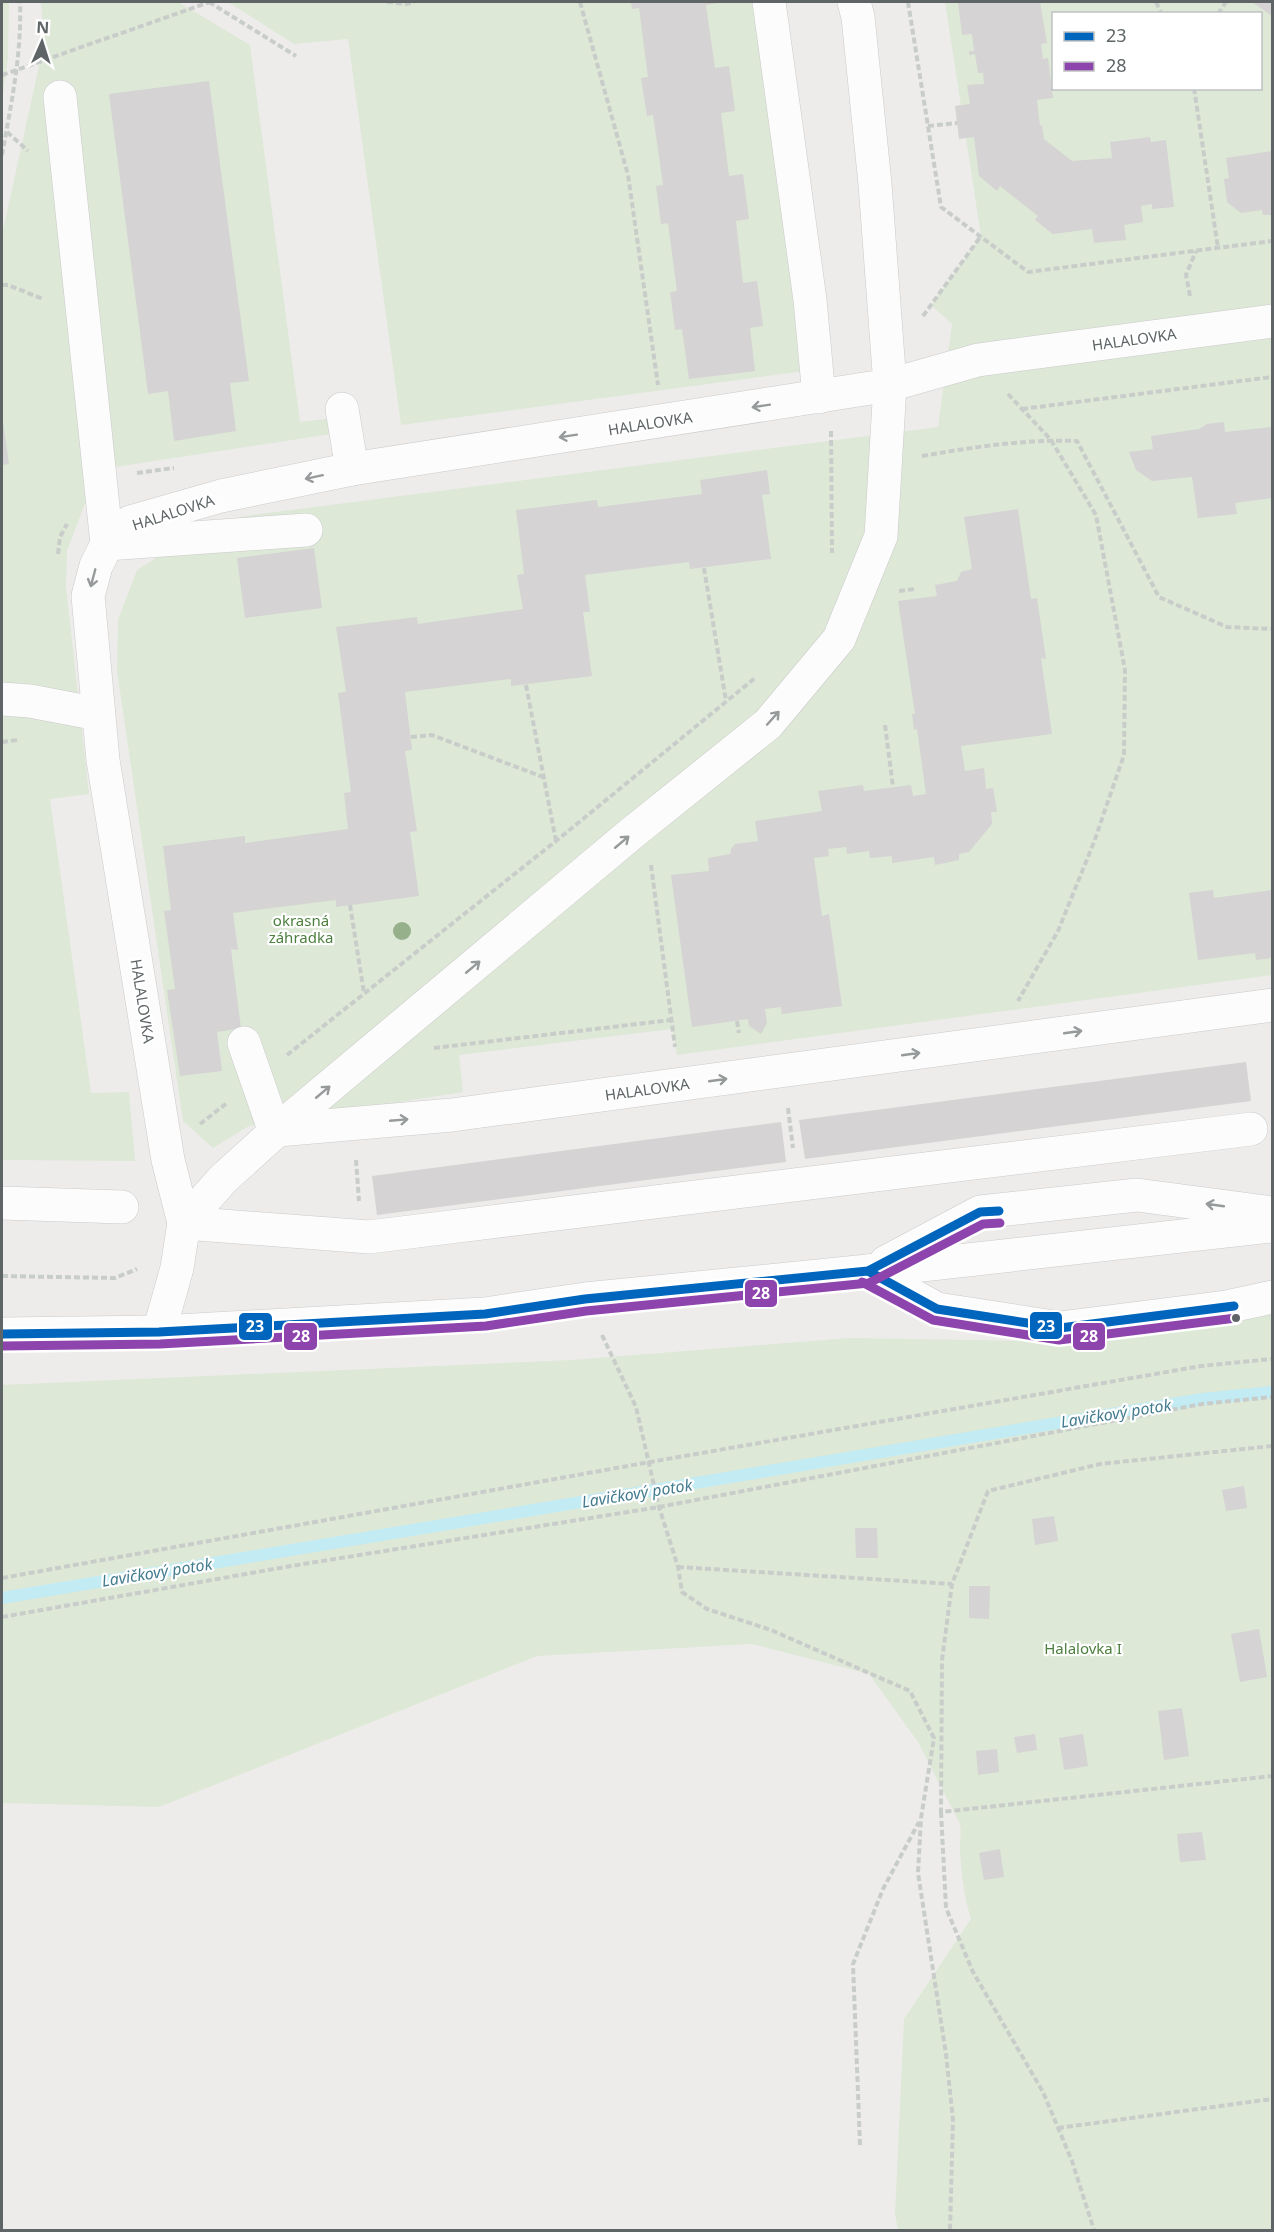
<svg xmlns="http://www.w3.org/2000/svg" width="1274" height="2232" viewBox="0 0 1274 2232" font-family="'Noto Sans',sans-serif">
	<rect width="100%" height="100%" fill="#eeecea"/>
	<g fill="#dde8d7" fill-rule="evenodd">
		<polygon points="2,2 9,2 8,57 2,102"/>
		<polygon points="41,2 178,2 250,45 300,422 335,418 338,433 89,471 87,498 67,551 66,587 89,794 50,799 91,1093 129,1092 135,1161 2,1160 2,235 44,43"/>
		<polygon points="228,2 755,2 805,371 401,425 348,39 294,44"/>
		<path d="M 945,2 L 1272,2 L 1272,975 L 677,1055 L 672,1029 L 459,1055 L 463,1092 L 249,1126 L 213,1148 L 183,1121 L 117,671 L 118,620 L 137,570 L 194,534 L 244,516 L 938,427 L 952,324 L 931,305 L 981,236 ZM 1054,14 L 1260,14 L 1260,88 L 1054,88 Z"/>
		<path d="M 1272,1309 L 1272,2230 L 898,2230 L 895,2214 L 904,2019 L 971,1919 C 964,1898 962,1875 960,1853 C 959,1843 962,1834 960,1824 L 918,1742 L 869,1674 L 752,1644 L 537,1656 L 159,1807 L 2,1803 L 2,1385 L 572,1360 L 849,1338 L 1085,1342 L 1248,1319 Z"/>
	</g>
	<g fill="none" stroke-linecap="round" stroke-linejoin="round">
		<polyline stroke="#c3ebf3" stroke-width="12" points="2,1598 1202,1399 1272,1392"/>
	</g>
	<g fill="#d5d3d3">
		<polygon points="631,2 724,2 706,5 715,68 729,66 735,111 721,113 729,176 743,174 749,219 736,221 743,283 757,281 763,326 750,328 755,371 689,379 682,329 675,330 670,292 677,291 668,223 661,224 656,186 663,185 653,115 647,116 641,78 648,77 639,8 632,9"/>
		<polygon points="958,2 1040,2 1047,43 1041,44 1043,59 1048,58 1053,98 1037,100 1040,126 1042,125 1044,139 1072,161 1112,158 1110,142 1150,137 1151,142 1166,140 1174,207 1152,209 1152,204 1141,206 1143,222 1124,225 1126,240 1094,243 1092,229 1053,234 1035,220 1038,216 1000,186 997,191 979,176 974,137 959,139 955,106 970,104 967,85 984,84 983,73 978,73 975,54 969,55 969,51 974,51 972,34 962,35"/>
		<polygon points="1252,2 1272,2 1272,16 1265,11"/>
		<polygon points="209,81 249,381 230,383 236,431 174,441 168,391 148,394 109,94"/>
		<polygon points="1272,151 1272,215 1263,215 1262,210 1241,213 1227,202 1224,179 1229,178 1226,158"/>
		<polygon points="2,415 9,464 2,465"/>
		<polygon points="1224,422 1225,432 1272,427 1272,498 1235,503 1237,514 1198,518 1192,477 1152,481 1136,470 1129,452 1153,449 1151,436 1199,429 1207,424"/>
		<polygon points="767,470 770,494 762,495 771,559 690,569 689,562 585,575 590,612 583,612 592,676 511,686 511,679 405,692 412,750 405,751 417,831 410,832 419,896 336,907 336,900 233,913 238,950 231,949 241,1028 217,1032 222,1071 180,1076 167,990 175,989 164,911 171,910 163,846 245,836 245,843 348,829 344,793 351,792 338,693 346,692 336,627 417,617 418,624 523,609 517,575 524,574 516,510 597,500 598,507 702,494 700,480"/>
		<polygon points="1018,509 1031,599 1037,598 1046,659 1041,658 1052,734 961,746 965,771 984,768 986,789 993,788 997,812 991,812 992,824 969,852 959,854 959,860 935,865 934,857 892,863 892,856 870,858 869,851 847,854 846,847 828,849 829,856 814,858 822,916 829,914 842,1006 782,1014 781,1007 765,1009 767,1023 761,1034 749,1026 748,1019 692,1027 671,875 709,871 708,858 730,854 731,849 735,844 758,841 755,821 822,811 818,791 863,785 864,791 911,785 913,796 926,794 917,729 914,730 912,714 915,714 898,601 937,596 935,585 957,581 961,572 972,569 964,517"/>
		<polygon points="314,548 322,608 245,618 237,558"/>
		<polygon points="1213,890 1214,898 1272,890 1272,958 1256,960 1255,953 1198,960 1189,893"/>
		<polygon points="1246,1062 1251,1101 805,1159 799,1120"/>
		<polygon points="781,1122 786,1162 377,1215 372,1176"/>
		<polygon points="1244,1486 1247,1508 1226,1511 1222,1490"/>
		<polygon points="1054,1516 1058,1541 1035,1545 1032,1519"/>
		<polygon points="855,1528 877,1528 878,1558 856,1558"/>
		<polygon points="969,1586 990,1586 989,1619 969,1618"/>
		<polygon points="1259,1629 1267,1677 1240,1682 1231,1634"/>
		<polygon points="1182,1708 1189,1756 1164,1760 1158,1711"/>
		<polygon points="1035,1734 1037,1750 1017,1753 1014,1737"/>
		<polygon points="1083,1734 1088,1766 1064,1770 1059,1738"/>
		<polygon points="997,1749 999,1772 978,1775 976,1751"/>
		<polygon points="1202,1832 1206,1860 1180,1862 1177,1834"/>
		<polygon points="1000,1849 1004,1877 984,1880 979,1853"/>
	</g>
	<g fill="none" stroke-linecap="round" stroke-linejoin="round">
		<defs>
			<g id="minor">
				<polyline points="769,2 810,300 819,397"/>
				<polyline points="60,97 107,544 306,530"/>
				<polyline points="342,409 352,469"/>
				<polyline points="2,699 30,701 98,714"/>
				<polyline points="244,1043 275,1132"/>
				<polyline points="1251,1129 369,1237 184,1223 168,1160 103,760 88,596 96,566 107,544 130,522 221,496 352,469 890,385 978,360 1272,321"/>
				<polyline points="278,1130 452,1115 1272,1005"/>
				<polyline points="2,1203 122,1207"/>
				<polyline points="886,1262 980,1212 1137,1195 1272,1213"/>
				<polyline points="868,1271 937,1309 1060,1328 1226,1307 1272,1297"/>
				<polyline points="159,1332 177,1268 184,1223 223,1179 275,1132 632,833 768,724 839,639 881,536 890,385 875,184 858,17 854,2"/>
				<polyline points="2,1334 159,1332 485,1314 585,1299 868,1271 1272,1226"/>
			</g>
		</defs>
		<use href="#minor" stroke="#cbcaca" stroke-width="34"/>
		<g stroke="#c9cdca" stroke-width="4" stroke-dasharray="6 3" stroke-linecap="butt">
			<polyline points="209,2 296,56"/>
			<polyline points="387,2 406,4 414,2"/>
			<polyline points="580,2 628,175 658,385"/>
			<polyline points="908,2 941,207 1028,272 1272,241"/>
			<polyline points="1156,2 1162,14"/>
			<polyline points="1218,14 1226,2"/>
			<polyline points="2,75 210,2"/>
			<polyline points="1194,88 1218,248"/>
			<polyline points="928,126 957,123"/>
			<polyline points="7,132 28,151"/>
			<path d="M 2,155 C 11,105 22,53 20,2"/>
			<polyline points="2,285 8,285 43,299"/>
			<polyline points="1190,296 1186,275 1196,251"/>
			<polyline points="923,316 981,236"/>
			<polyline points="1008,394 1051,440 1096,515 1125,670 1124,755 1094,842 1058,931 1018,1001"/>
			<polyline points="1022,409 1272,377"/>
			<polyline points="831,431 832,553"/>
			<path d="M 922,456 C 974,447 1025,439 1077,441 L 1159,597 L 1227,627 L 1272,629"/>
			<polyline points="137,473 174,468"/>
			<polyline points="58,554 60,537 67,524"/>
			<polyline points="704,568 726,701"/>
			<polyline points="899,591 915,589"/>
			<polyline points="526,685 556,841"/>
			<polyline points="885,725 893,787"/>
			<polyline points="411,737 432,735 543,777"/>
			<polyline points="2,742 18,740"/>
			<polyline points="651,865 675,1047"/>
			<polyline points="350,905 364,993"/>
			<polyline points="737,1021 739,1033"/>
			<polyline points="434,1048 671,1020"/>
			<polyline points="287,1055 556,841 755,678"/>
			<polyline points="788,1108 793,1148"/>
			<polyline points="200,1124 227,1103"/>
			<polyline points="356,1160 359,1201"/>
			<polyline points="2,1276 115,1278 137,1269"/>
			<polyline points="602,1335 636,1407 659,1507 678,1567 682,1592 707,1609 771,1630 910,1691 934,1738 921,1818 918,1873 946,2054 953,2120 950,2230"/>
			<polyline points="1272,1446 1100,1464 988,1491 952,1584 942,1660 941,1812 1272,1776"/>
			<polyline points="678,1567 952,1584"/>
			<polyline points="2,1578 650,1462 1201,1366 1272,1359"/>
			<polyline points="2,1617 291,1566 659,1507 1202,1404 1272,1397"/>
			<polyline points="941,1812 946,1908 973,1972 1043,2092 1072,2161 1094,2230"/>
			<polyline points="1058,2128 1272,2099"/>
			<polyline points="860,2145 853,1964 883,1889 919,1822"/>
		</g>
		<use href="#minor" stroke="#fcfcfc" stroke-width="33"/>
		<defs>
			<g id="bus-1">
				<polyline points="868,1271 937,1309 1060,1328 1234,1306"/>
				<polyline points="2,1334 159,1332 485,1314 585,1299 868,1271 980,1212 999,1211"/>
			</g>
			<g id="bus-2">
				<polyline points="862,1282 933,1320 1059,1340 1236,1318"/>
				<polyline points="2,1346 160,1344 486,1326 586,1311 869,1283 983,1224 1000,1223"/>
			</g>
		</defs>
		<use href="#bus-1" stroke="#fff" stroke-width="14"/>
		<use href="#bus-2" stroke="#fff" stroke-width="14"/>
		<use href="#bus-1" stroke="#0065bd" stroke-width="9"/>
		<use href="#bus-2" stroke="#8e44ad" stroke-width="9"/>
	</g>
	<circle fill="#95b08b" cx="402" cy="931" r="9"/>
	<defs><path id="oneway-shaft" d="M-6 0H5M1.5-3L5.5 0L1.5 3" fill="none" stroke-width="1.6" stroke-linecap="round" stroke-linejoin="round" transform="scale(1.5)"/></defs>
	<g stroke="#969a9b">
		<use href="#oneway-shaft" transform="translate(761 406) rotate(171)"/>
		<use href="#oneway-shaft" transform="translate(568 436) rotate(171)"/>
		<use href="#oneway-shaft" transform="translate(314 477) rotate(168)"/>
		<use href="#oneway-shaft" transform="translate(93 578) rotate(105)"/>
		<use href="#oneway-shaft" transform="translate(773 718) rotate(-48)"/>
		<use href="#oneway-shaft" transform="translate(622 842) rotate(-40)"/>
		<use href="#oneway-shaft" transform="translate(473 967) rotate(-40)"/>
		<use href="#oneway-shaft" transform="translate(1073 1032) rotate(-8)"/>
		<use href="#oneway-shaft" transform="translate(911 1054) rotate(-8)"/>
		<use href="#oneway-shaft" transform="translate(718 1080) rotate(-8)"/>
		<use href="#oneway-shaft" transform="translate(323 1092) rotate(-40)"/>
		<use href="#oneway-shaft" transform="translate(399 1120) rotate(-5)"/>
		<use href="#oneway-shaft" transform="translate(1215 1205) rotate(-172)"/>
	</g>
	<circle fill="#5f6567" stroke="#fff" stroke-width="2" cx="1236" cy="1318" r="5"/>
	<g text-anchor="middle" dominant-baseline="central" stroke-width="4.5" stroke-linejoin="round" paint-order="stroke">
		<g font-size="15" fill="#5f6567" stroke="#fff">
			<text transform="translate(1134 339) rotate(-8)">HALALOVKA</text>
			<text transform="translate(650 423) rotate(-9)">HALALOVKA</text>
			<text transform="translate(173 512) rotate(-18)">HALALOVKA</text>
			<text transform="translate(143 1001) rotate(81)">HALALOVKA</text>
			<text transform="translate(647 1089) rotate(-8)">HALALOVKA</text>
		</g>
		<g font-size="15" fill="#4c7f3e" stroke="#fff">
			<text x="301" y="920">okrasná<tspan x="301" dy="17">záhradka</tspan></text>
			<text x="1083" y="1648">Halalovka I</text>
		</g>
		<g font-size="16" font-style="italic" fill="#447c8f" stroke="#fff">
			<text transform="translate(1116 1413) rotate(-9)">Lavičkový potok</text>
			<text transform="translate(637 1493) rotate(-9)">Lavičkový potok</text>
			<text transform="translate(157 1572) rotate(-9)">Lavičkový potok</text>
		</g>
	</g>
	<g stroke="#fff" stroke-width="2">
		<rect x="744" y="1279" width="34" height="29" rx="6" fill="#8e44ad"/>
		<rect x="1029" y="1311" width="34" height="29" rx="6" fill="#0065bd"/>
		<rect x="238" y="1312" width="35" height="29" rx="6" fill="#0065bd"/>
		<rect x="283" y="1322" width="35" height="29" rx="6" fill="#8e44ad"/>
		<rect x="1072" y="1322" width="34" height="29" rx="6" fill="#8e44ad"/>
	</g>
	<g font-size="16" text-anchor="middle" font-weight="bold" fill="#fff">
		<text x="761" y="1299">28</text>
		<text x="1046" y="1332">23</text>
		<text x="255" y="1332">23</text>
		<text x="301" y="1342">28</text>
		<text x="1089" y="1342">28</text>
	</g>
	<rect width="1274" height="2232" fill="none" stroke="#5f6567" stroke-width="6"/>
	<rect x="1052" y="12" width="210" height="78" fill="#ffffff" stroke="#bfc1c2" stroke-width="1.5"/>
	<rect x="1064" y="32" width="30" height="9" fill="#0065bd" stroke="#bfc1c2" stroke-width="1.5"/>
	<text x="1106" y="42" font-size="18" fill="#5f6567">23</text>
	<rect x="1064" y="62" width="30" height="9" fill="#8e44ad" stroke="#bfc1c2" stroke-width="1.5"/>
	<text x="1106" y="72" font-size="18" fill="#5f6567">28</text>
	<g transform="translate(42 42) rotate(3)" stroke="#ffffff" stroke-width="4.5" paint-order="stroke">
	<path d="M0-4.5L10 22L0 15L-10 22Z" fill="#5f6567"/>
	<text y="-9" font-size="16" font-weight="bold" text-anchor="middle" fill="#5f6567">N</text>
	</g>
</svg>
